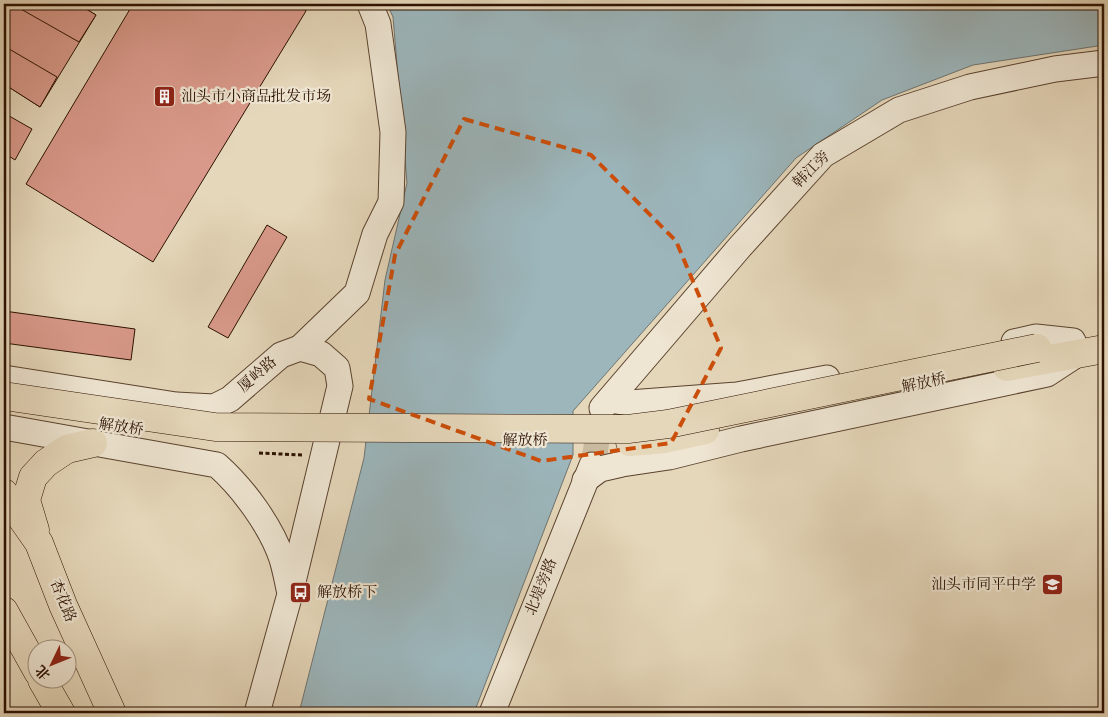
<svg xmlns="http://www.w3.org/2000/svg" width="1108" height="717" viewBox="0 0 1108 717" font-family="'Old Standard TT','Noto Serif SC',serif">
	<rect width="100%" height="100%" fill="#e5d7ba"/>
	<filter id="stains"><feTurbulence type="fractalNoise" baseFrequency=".004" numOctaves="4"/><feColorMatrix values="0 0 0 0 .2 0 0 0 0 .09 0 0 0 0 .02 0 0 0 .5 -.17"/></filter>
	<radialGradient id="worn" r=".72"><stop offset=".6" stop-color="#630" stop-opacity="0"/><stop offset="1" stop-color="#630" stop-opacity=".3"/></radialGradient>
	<polygon fill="#9cb6bc" stroke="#6f7471" points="387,4 1104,4 1104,45 973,65 882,100 796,158 573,411 573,455 474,713 299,713 364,458 385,280 407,183 393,17"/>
	<g fill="#d9998a" stroke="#2c1100">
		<polygon points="4,4 78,4 96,15 40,107 4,84"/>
		<polygon points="12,4 78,4 96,15 79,42"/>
		<polygon points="133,4 301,4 306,11 153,262 26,184"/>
		<polygon points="4,46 57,77 40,107 4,84"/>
		<polygon points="4,113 32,129 15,160 4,153"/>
		<polygon points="267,225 287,237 228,338 208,327"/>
		<polygon points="4,311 135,329 131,360 4,343"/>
	</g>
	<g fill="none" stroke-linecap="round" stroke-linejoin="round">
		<polyline stroke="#c9b99e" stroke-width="25" stroke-dasharray="25 12" stroke-linecap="butt" points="594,460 602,408"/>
		<defs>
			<g id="minor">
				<polyline points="1014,342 1036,337 1073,341"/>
				<polyline points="300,348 357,293 375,234 391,202 393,132 378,24 370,4"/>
				<polyline points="4,378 176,405 214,407 230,399 281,355 300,348 321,354 337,368 340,386 290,594 257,713"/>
				<polyline points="609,400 629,403 737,395 827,378"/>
				<polyline points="602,408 739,248 823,155 899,110 970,87 1055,69 1104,63"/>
				<path d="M 4,427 L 217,465 C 243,488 271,526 282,559 C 285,569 287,579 289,589"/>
				<polyline points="585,480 600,469 622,464 669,457 741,439 1047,374 1076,355"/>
				<polyline points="492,713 592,465"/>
			</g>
			<g id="major">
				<polyline points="1007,367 1104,349"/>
				<polyline points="630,442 664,439 705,430"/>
				<polyline points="4,493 39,543 63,605 112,713"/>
				<polyline points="35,530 26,500 33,477 46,463 67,449 93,443"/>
				<polyline points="4,611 38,672"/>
				<polyline points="42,680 61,713"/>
			</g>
		</defs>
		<use href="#minor" stroke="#5a422e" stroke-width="27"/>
		<use href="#major" stroke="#2c1100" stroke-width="29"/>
		<polyline stroke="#2c1100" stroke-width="3" stroke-dasharray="4 2.5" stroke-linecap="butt" points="259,453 302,455"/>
		<use href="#minor" stroke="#eee5d2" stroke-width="25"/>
		<use href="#major" stroke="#e5d7ba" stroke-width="28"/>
		<defs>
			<polyline id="major-bridge" points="4,396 215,427 628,429 668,424 1037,348"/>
		</defs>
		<use href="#major-bridge" stroke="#2c1100" stroke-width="29" stroke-linecap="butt"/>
		<use href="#major-bridge" stroke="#e5d7ba" stroke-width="28"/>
	</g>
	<path fill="none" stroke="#cc4e0a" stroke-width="4" stroke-dasharray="10 6" stroke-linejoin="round" d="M 464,119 L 591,155 L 676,241 L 721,348 L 671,443 L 541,461 L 369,399 L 395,255 Z"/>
	<defs>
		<symbol id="building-square" viewBox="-11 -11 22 22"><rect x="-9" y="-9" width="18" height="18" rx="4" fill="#8f2418" stroke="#eee5d2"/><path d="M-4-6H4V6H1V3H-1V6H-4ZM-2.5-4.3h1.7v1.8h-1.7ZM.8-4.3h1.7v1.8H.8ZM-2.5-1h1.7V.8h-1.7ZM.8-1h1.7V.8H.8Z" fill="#fff"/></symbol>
		<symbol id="school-square" viewBox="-11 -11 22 22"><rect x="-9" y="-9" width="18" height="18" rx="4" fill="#8f2418" stroke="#eee5d2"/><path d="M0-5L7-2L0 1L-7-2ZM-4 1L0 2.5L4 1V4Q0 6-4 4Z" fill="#fff"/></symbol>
		<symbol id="bus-square" viewBox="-11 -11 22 22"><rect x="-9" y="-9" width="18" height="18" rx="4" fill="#8f2418" stroke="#eee5d2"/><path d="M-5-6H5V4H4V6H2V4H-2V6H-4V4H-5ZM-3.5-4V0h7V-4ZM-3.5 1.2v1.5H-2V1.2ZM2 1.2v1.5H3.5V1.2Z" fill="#fff"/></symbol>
	</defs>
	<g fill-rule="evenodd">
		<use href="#building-square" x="152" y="84" width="25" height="25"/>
		<use href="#school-square" x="1040" y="572" width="25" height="25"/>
		<use href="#bus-square" x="288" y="580" width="25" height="25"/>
	</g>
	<g text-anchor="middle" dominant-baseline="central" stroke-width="4.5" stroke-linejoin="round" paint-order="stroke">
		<g font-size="15" fill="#2c1100" stroke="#eee5d2" text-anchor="start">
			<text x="181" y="97">汕头市小商品批发市场</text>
			<text x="1036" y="585" text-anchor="end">汕头市同平中学</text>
			<text x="317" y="593">解放桥下</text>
		</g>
		<g font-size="15" fill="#2c1100" stroke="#eee5d2">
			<text transform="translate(812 170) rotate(-45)">韩江旁</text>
			<text transform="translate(258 375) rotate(-41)">厦岭路</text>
			<text transform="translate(924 384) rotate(-12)">解放桥</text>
			<text transform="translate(121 428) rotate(8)">解放桥</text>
			<text x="525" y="441">解放桥</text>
			<text transform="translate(542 587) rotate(-68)">北堤旁路</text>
			<text transform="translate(62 601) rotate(68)">杏花路</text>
		</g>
	</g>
	<rect width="1108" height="717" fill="none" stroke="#e5d7ba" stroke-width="20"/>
	<rect x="5" y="5" width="1098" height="707" fill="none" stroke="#2c1100" stroke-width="2.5"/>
	<rect x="10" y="10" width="1088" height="697" fill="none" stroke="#2c1100"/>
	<g transform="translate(52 664) rotate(227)"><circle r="24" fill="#eee5d2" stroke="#a0907e"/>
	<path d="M0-4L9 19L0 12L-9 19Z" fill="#8f2418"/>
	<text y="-8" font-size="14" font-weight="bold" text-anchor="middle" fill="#2c1100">北</text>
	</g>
	<rect width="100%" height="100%" filter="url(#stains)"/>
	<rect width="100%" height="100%" fill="url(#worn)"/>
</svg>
